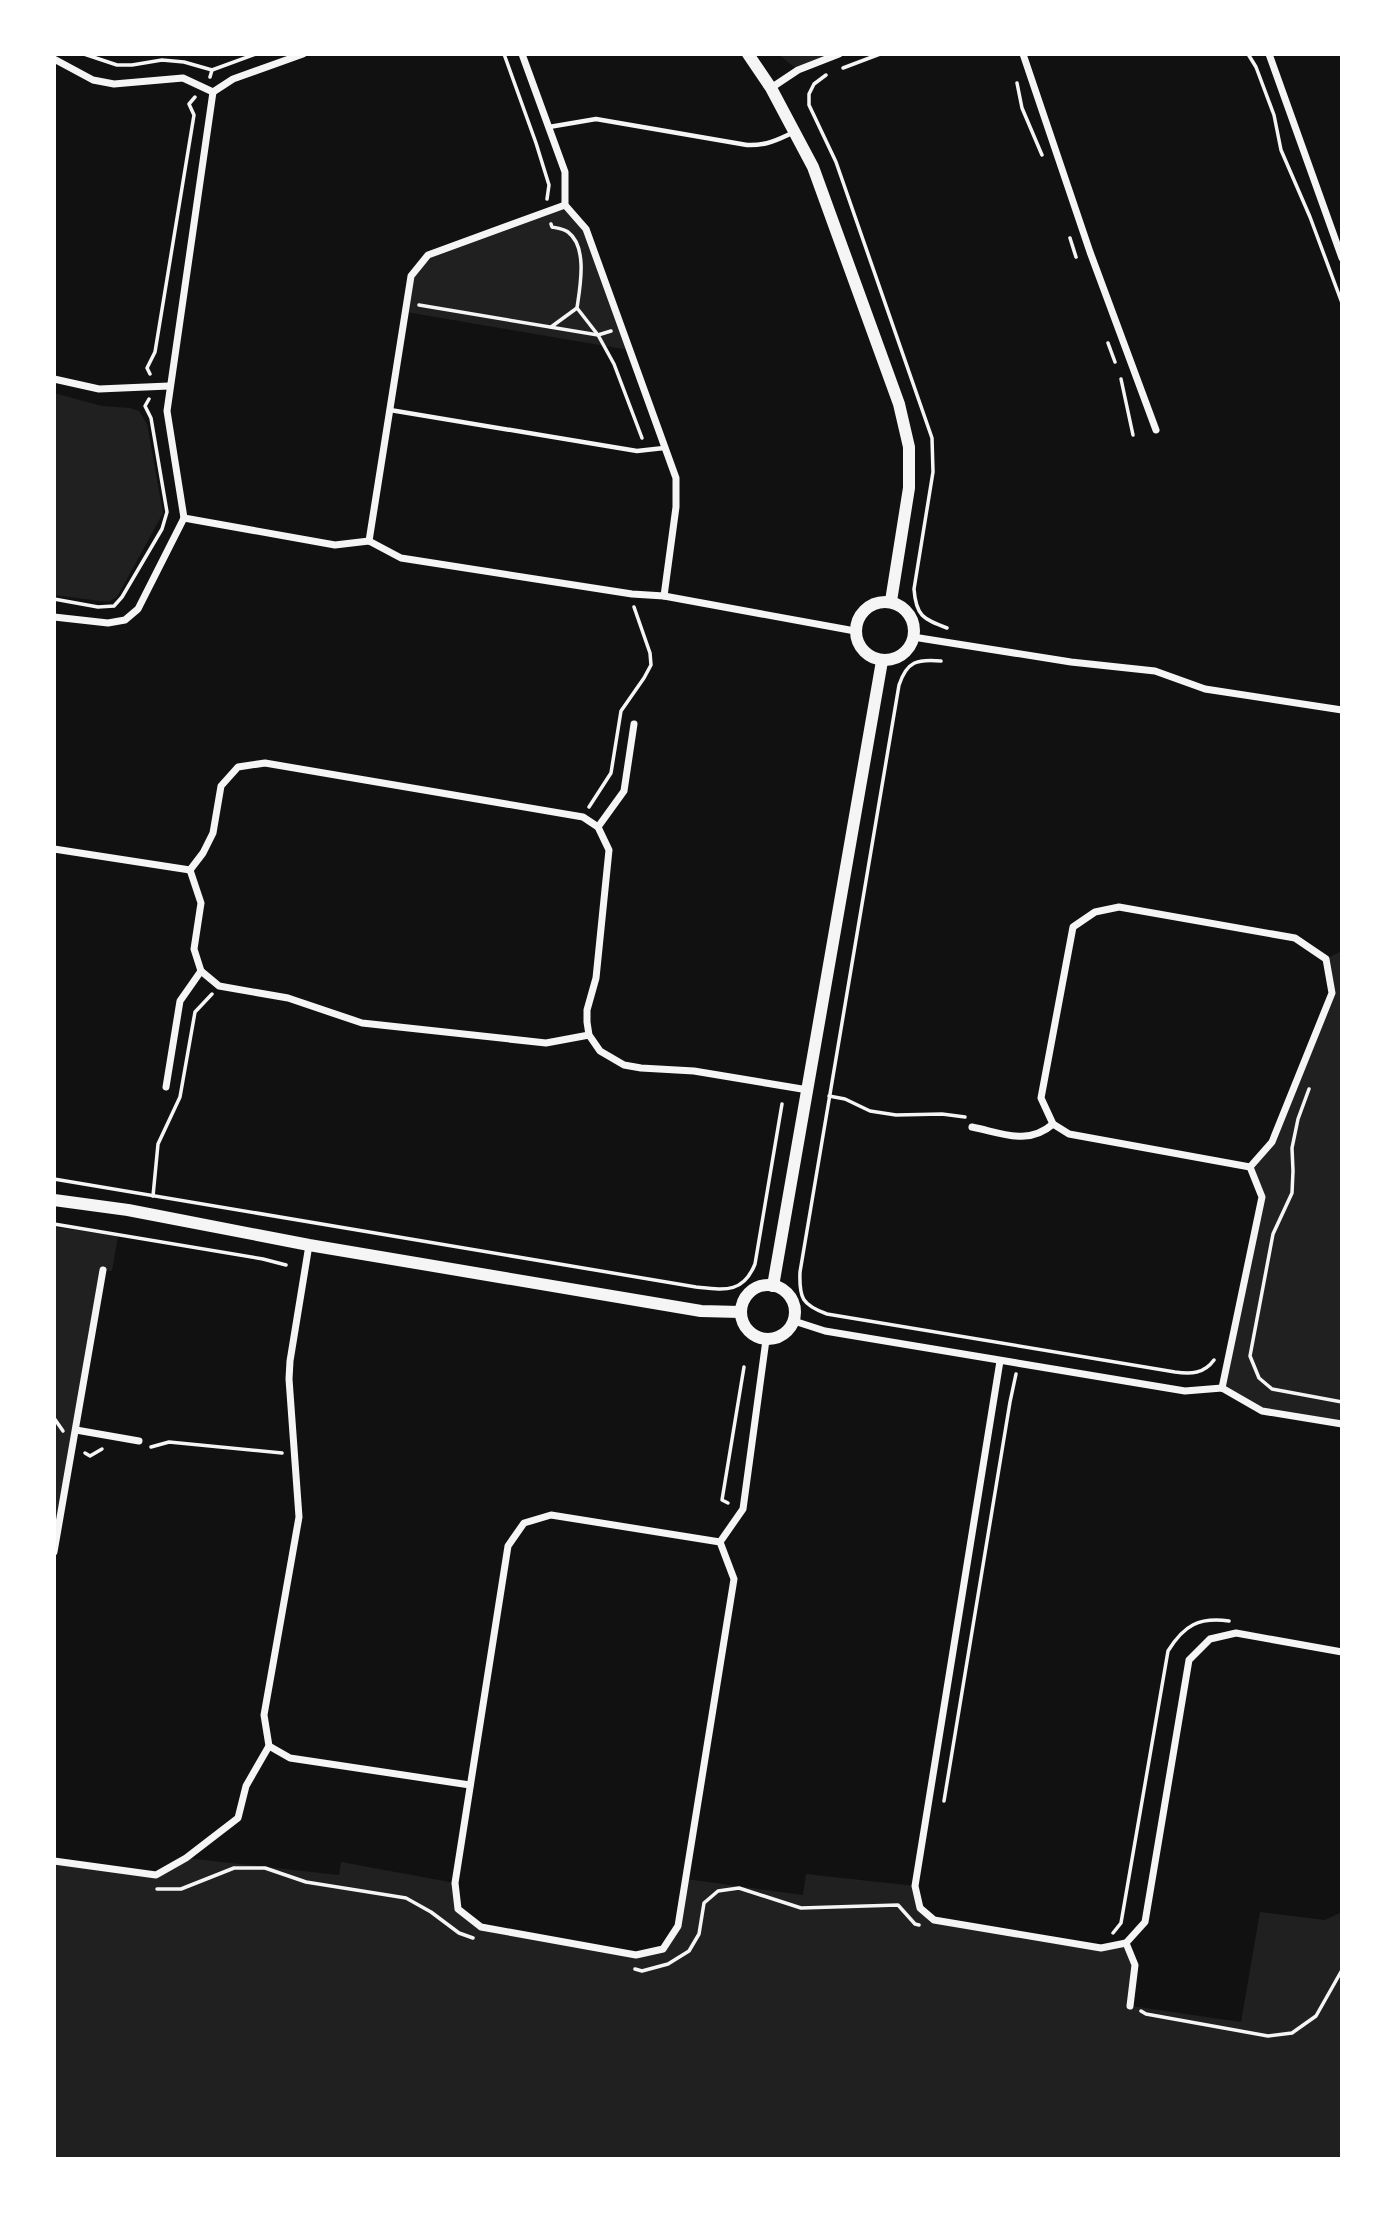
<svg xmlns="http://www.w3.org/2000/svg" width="1396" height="2213" viewBox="0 0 1396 2213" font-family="'IBM Plex Sans',sans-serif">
	<rect width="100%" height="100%" fill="#111"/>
	<g fill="#202020">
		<polygon points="778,54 839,54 798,70"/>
		<polygon points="565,205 586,229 629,350 406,312 411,276 428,255"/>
		<polygon points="54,393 102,406 130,408 139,411 147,424 163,513 117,597 108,602 54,595"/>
		<polygon points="1342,951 1342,1424 1262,1411 1222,1388 1262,1197 1250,1167 1272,1142 1332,994 1326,959"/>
		<polygon points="54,1227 118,1236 112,1271 104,1270 54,1552"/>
		<polygon points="186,1858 339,1875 341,1862 455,1883 458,1909 481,1927 636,1955 663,1949 678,1926 686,1879 803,1895 806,1874 915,1886 920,1908 934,1920 1101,1948 1126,1943 1135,1965 1131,2006 1241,2022 1260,1912 1325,1920 1342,1912 1342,2159 54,2159 54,1861 156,1875"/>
	</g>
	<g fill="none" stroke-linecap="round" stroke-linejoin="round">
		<g stroke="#f5f5f5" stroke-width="3.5">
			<polyline points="84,54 117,65 132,65 162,60 184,62 212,70"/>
			<polyline points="504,54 536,143 549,185 547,199"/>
			<polyline points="1248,54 1256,67 1274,115 1281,150 1310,217 1342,303"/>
			<polyline points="843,68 880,54"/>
			<path d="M 826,75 L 814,84 L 809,94 L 809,105 L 836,162 L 932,438 L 933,472 L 914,589 C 916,616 923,619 947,628"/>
			<polyline points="210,77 212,70 256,54"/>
			<polyline points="1017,83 1022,108 1042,155"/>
			<path d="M 551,224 L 552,227 C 557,228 564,229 568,232 C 588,247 580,287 577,308 L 598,335 L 614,364 L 642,438"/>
			<polyline points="1070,238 1076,257"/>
			<polyline points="419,305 598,335 611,331"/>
			<polyline points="551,327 577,308"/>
			<polyline points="1108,343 1115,362"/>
			<polyline points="150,374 147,368 155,352 194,115 189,104 195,97"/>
			<polyline points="1121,379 1133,435"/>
			<polyline points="54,599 98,607 114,606 122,597 162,529 167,512 151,418 145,406 149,399"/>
			<path d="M 941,661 C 917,659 907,661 899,685 L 800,1272 C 799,1298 802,1305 827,1314 L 1175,1372 C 1191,1374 1204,1374 1214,1360"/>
			<polyline points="589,807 611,773 621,711 644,678 651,665 650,653 634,607"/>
			<polyline points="1309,1089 1298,1119 1292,1148 1293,1171 1292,1193 1273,1234 1250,1356 1259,1378 1272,1389 1342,1402"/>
			<polyline points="829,1096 845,1099 870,1111 896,1115 942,1114 965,1117"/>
			<path d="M 54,1179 L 696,1287 C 724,1290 743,1294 755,1264 L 782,1104"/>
			<polyline points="153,1196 158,1144 180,1097 195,1012 212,994"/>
			<polyline points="54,1224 263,1259 286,1265"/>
			<polyline points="54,1418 63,1431"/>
			<polyline points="151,1447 169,1442 282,1453"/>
			<polyline points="85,1453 90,1456 102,1449"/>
			<polyline points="728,1503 722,1500 744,1367"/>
			<polyline points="944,1801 1010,1402 1016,1374"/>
			<polyline points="157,1889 181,1889 234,1868 265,1868 306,1882 406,1898 431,1912 459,1933 473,1938"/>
			<path d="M 1113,1933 L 1121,1923 L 1168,1651 C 1184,1625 1199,1617 1229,1621"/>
			<polyline points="635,1969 642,1971 668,1964 689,1951 699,1934 704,1903 718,1891 739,1888 801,1908 898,1905 915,1924 919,1925"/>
			<polyline points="1141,2011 1146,2014 1268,2036 1292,2033 1316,2016 1342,1970"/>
		</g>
		<g stroke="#f5f5f5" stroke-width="4.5">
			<path d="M 549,127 L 596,119 L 747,145 C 765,146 778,140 794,132"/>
			<polyline points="390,410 637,451 664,448"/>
		</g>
		<g stroke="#f5f5f5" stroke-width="7">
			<polyline points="522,54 565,172 565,205 586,229 676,478 676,507 664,596"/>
			<polyline points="1023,54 1090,252 1156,430"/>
			<polyline points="1269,54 1342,258"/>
			<polyline points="54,59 93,80 114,84 183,78 213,92 233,79 303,54"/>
			<polyline points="771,88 798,70 839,54"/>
			<polyline points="54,379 99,389 169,386"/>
			<polyline points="184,518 335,545 369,541 401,558 632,594 664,596 855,631"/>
			<polyline points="184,518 167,411 213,92"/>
			<polyline points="369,541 411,276 428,255 565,205"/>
			<polyline points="54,617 108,623 125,620 138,609 184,518"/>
			<polyline points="913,637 1071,662 1155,671 1205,689 1342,710"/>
			<polyline points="598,827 624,791 634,724"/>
			<polyline points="54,849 190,870"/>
			<polyline points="589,1035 546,1043 362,1023 288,998 219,986 201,971 194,949 201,903 190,870 203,853 213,833 221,786 238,767 265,763 583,817 598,827 609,850 596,978 587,1010 587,1022 589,1035 600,1051 624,1065 641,1068 694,1071 808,1090"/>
			<polyline points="166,1087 180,1001 201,971"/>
			<path d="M 972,1127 C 1002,1133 1028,1146 1053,1124"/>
			<polyline points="309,1245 290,1361 289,1379 299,1517 264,1715 269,1746 290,1758 470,1785"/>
			<polyline points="794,1321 825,1331 1185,1391 1222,1388"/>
			<polyline points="1000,1361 915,1886 920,1908 934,1920 1101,1948 1126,1943 1145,1922 1189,1660 1210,1639 1236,1633 1342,1652"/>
			<polyline points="1222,1388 1262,1197 1250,1167 1272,1142 1332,993 1326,959 1295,938 1119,907 1095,912 1073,927 1041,1098 1053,1124 1069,1134 1250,1167"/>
			<polyline points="1222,1388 1262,1411 1342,1424"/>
			<polyline points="76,1430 139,1441"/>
			<polyline points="720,1542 551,1515 524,1523 508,1546 455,1883 458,1909 481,1927 636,1955 663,1949 678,1926 734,1579 720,1542 743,1509 766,1340"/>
			<polyline points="54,1552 103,1270"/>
			<polyline points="54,1861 156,1875 186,1858 238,1818 246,1786 269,1746"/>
			<polyline points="1126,1943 1135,1965 1130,2006"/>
		</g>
		<g stroke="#f5f5f5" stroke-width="12">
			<polyline points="748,54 771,88 813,167 899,404 909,447 909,488 891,601"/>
			<circle cx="885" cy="631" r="29"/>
			<polyline points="54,1200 128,1210 309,1245 701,1311 740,1312"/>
			<circle cx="768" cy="1312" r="27"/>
			<polyline points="773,1286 882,661"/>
		</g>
	</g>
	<rect width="1396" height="2213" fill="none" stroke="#ffffff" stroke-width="112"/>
</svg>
